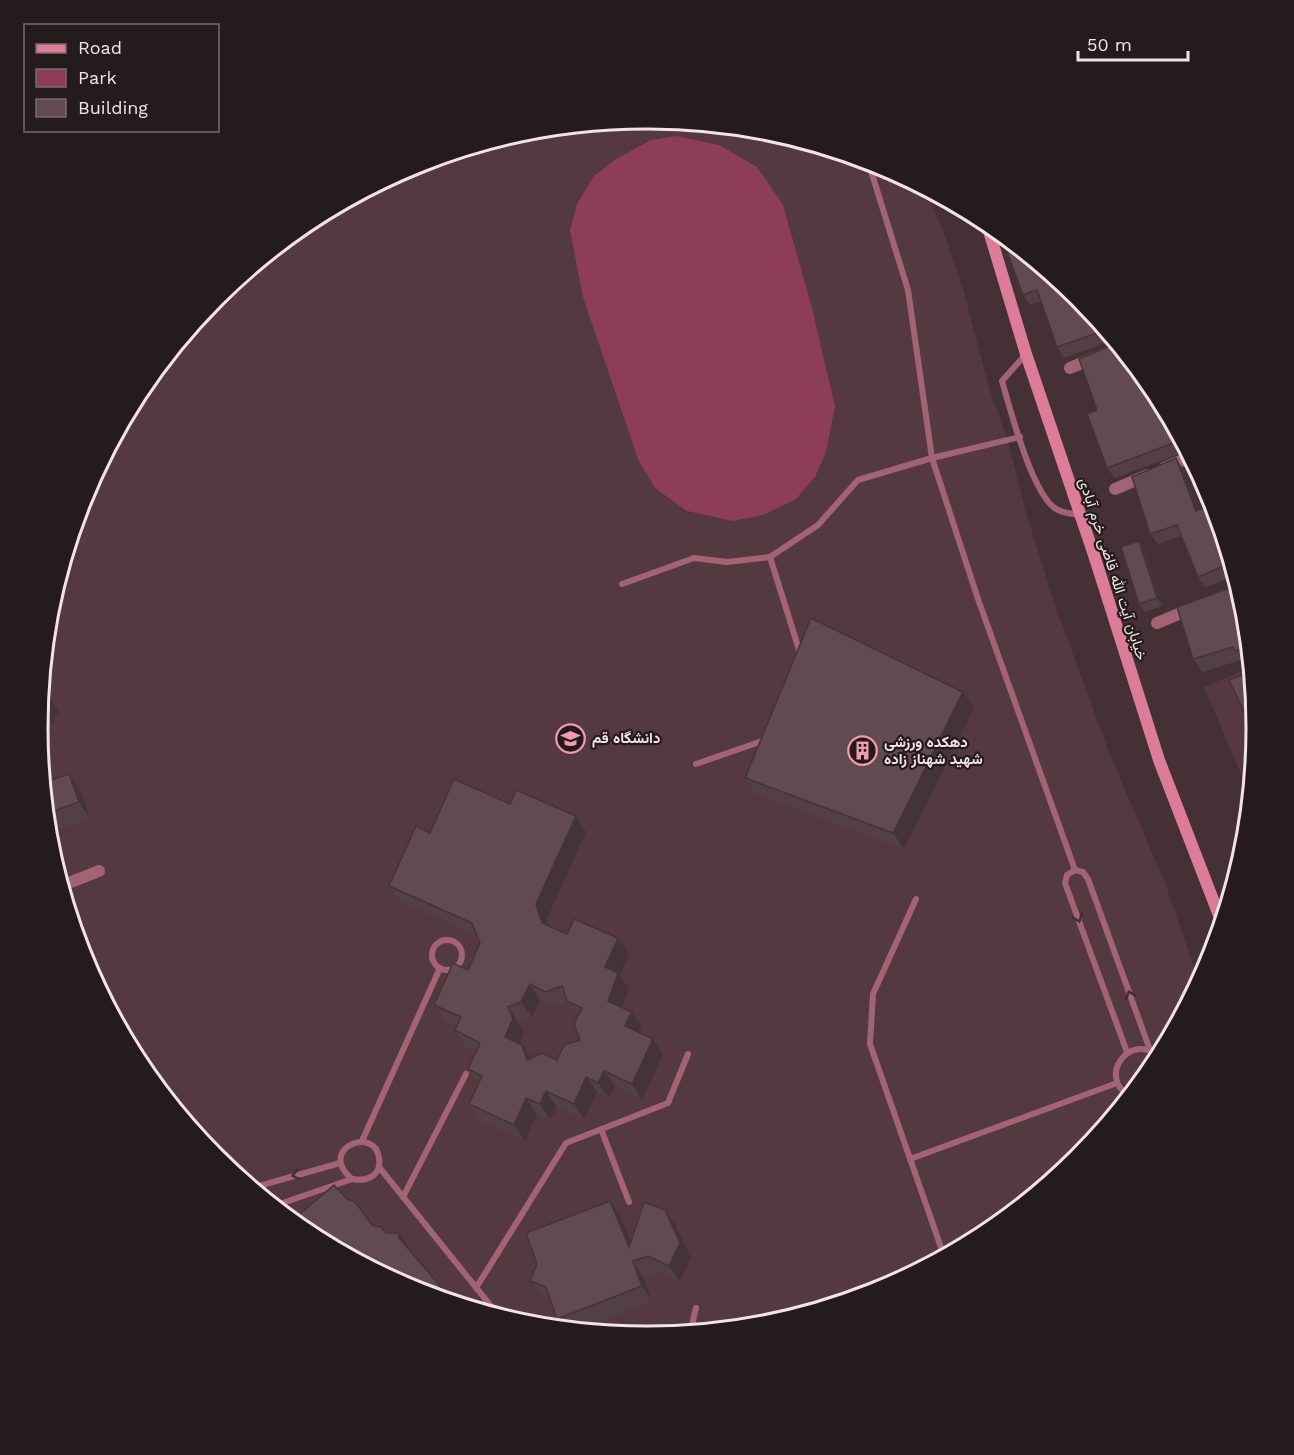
<svg xmlns="http://www.w3.org/2000/svg" width="1294" height="1455" viewBox="0 0 1294 1455" font-family="'Work Sans',Vazirmatn,sans-serif">
	<rect width="100%" height="100%" fill="#453035"/>
	<g fill="#553940">
		<polygon points="647,118 766,130 881,165 923,187 941,225 962,285 989,388 1008,442 1026,513 1055,605 1108,750 1165,883 1199,982 1154,1066 1078,1159 985,1234 880,1291 766,1325 647,1337 528,1325 413,1290 308,1234 216,1158 140,1066 84,960 49,846 38,727 49,608 84,494 140,389 216,296 309,221 414,164 528,130"/>
		<polygon points="1251,667 1256,727 1250,795 1204,687"/>
	</g>
	<polygon fill="#8e3d57" points="676,136 719,145 757,167 783,205 812,308 835,406 826,452 815,477 796,499 763,515 733,521 687,511 655,488 638,459 583,297 570,230 577,204 594,176 616,159 651,140"/>
	<g fill="none" stroke-linecap="round" stroke-linejoin="round">
		<g stroke="#a26475" stroke-width="6">
			<polyline points="868,161 908,290 932,458 978,599 1075,870"/>
			<path d="M 1025,355 L 1002,381 C 1010,408 1033,499 1058,510 C 1064,513 1073,514 1080,515"/>
			<polyline points="770,557 800,653"/>
			<polyline points="622,584 694,558 727,562 770,557 818,525 858,480 932,458 1020,437"/>
			<polyline points="696,764 765,740"/>
			<polyline points="916,899 873,994 870,1044 944,1256"/>
			<circle cx="447" cy="955" r="15"/>
			<polyline points="1127,1052 1065,883 1067,875 1075,870 1083,872 1088,879 1150,1050"/>
			<path d="M 1129,1096 C 1097,1076 1130,1032 1159,1056"/>
			<polyline points="601,1129 629,1202"/>
			<polyline points="362,1141 440,968"/>
			<polyline points="910,1159 1117,1083"/>
			<polyline points="379,1167 499,1316"/>
			<polyline points="252,1188 340,1163"/>
			<polyline points="403,1197 466,1074"/>
			<path d="M 274,1206 L 352,1179 C 366,1182 382,1176 379,1158 C 375,1125 316,1149 352,1179"/>
			<polyline points="476,1288 566,1143 668,1103 688,1054"/>
			<polyline points="690,1333 696,1308"/>
		</g>
		<g stroke="#a26475" stroke-width="12">
			<polyline points="1070,368 1094,358"/>
			<polyline points="1164,468 1190,457"/>
			<polyline points="1115,489 1148,475"/>
			<polyline points="1157,623 1193,608"/>
			<polyline points="61,886 99,871"/>
		</g>
		<polyline stroke="#dd7c98" stroke-width="12" points="986,221 1026,354 1094,555 1159,760 1222,923"/>
	</g>
	<g fill="#534045" fill-rule="evenodd">
		<polygon points="1008,239 1078,297 1114,340 1064,358 1057,347 1041,301 1030,305 1023,295"/>
		<polygon points="1154,389 1187,451 1115,478 1107,468"/>
		<polygon points="1183,469 1199,510 1213,504 1235,575 1205,588 1198,577 1181,536 1158,544 1150,534"/>
		<polygon points="1139,541 1144,549 1163,606 1145,612 1139,604"/>
		<polygon points="1245,609 1250,662 1244,664 1241,660 1202,672 1193,659"/>
		<polygon points="41,687 59,712 54,718 53,726 40,734 38,733 38,727"/>
		<polygon points="974,708 904,849 756,794 745,778"/>
		<polygon points="43,783 80,789 90,818 48,833"/>
		<path d="M 510,804 L 586,832 L 547,919 L 549,926 L 567,934 L 618,938 L 629,954 L 620,975 L 629,988 L 622,1007 L 632,1012 L 642,1027 L 640,1033 L 663,1055 L 642,1100 L 615,1086 L 609,1098 L 597,1092 L 584,1119 L 557,1107 L 550,1120 L 537,1114 L 525,1141 L 479,1120 L 469,1104 L 478,1084 L 468,1069 L 476,1051 L 465,1046 L 455,1030 L 457,1026 L 445,1020 L 434,1005 L 468,970 L 480,943 L 478,936 L 400,901 L 389,886 L 430,833 ZM 540,1000 L 556,1007 L 568,1003 L 578,1016 L 580,1040 L 557,1060 L 532,1058 L 520,1044 L 524,1034 L 519,1023 L 532,1017 Z"/>
		<polygon points="347,1199 372,1225 386,1233 399,1233 410,1248 410,1251 441,1287 451,1302 413,1290"/>
		<polygon points="665,1210 676,1226 691,1258 680,1282 658,1272 643,1277 652,1301 578,1330 564,1329 557,1319 550,1300 541,1296 530,1281 621,1216 631,1241"/>
	</g>
	<g fill="#443438">
		<polygon points="1176,458 1183,469 1204,521 1196,511"/>
		<polygon points="1139,541 1144,549 1163,606 1157,598"/>
		<polygon points="44,689 59,712 54,718 53,726 40,706 41,692"/>
		<polygon points="963,692 974,708 904,849 893,833"/>
		<polygon points="69,774 80,789 90,818 79,802"/>
		<polygon points="576,816 586,832 547,919 553,938 542,923 536,904"/>
		<polygon points="618,938 629,954 620,975 629,988 619,1016 608,1001 605,967"/>
		<polygon points="530,984 540,1000 532,1017 521,1002"/>
		<polygon points="508,1007 519,1023 524,1034 516,1052 505,1037"/>
		<polygon points="632,1012 642,1027 636,1042 625,1026"/>
		<polygon points="653,1039 663,1055 642,1100 632,1084"/>
		<polygon points="522,1045 533,1060 527,1060"/>
		<polygon points="604,1071 615,1086 609,1098 598,1083"/>
		<polygon points="586,1077 597,1092 584,1119 574,1104"/>
		<polygon points="546,1091 557,1107 550,1120 540,1104"/>
		<polygon points="526,1098 537,1114 525,1141 514,1125"/>
		<polygon points="610,1201 621,1216 638,1259 629,1247"/>
		<polygon points="665,1210 676,1226 691,1258 680,1282 669,1266"/>
		<polygon points="399,1233 410,1248 410,1254 399,1238"/>
		<polygon points="633,1261 643,1277 652,1301 642,1286"/>
	</g>
	<g fill="#614a50" stroke="#443438" stroke-width="1.5" fill-rule="evenodd">
		<polygon points="1008,239 1078,297 1106,330 1057,347 1037,290 1023,295 1003,241"/>
		<polygon points="1116,343 1154,389 1181,440 1107,468 1087,414 1097,410 1079,359"/>
		<polygon points="1176,458 1196,511 1213,504 1231,563 1198,577 1177,525 1150,534 1132,477"/>
		<polygon points="1139,541 1157,598 1139,604 1121,547"/>
		<polygon points="1238,585 1245,609 1249,646 1235,651 1233,647 1193,659 1177,607"/>
		<polygon points="811,618 963,692 893,833 745,778"/>
		<polygon points="1251,672 1257,728 1256,737 1229,680"/>
		<polygon points="69,774 79,802 46,814 43,783"/>
		<path d="M 454,779 L 510,804 L 516,790 L 576,816 L 536,904 L 542,923 L 567,934 L 574,919 L 618,938 L 605,967 L 618,973 L 608,1001 L 632,1012 L 625,1026 L 653,1039 L 632,1084 L 604,1071 L 598,1083 L 586,1077 L 574,1104 L 546,1091 L 540,1104 L 526,1098 L 514,1125 L 469,1104 L 482,1076 L 468,1069 L 480,1043 L 455,1030 L 461,1017 L 434,1005 L 453,963 L 468,970 L 480,943 L 472,923 L 389,886 L 416,826 L 430,833 ZM 530,984 L 545,992 L 562,986 L 567,1001 L 582,1008 L 574,1024 L 580,1040 L 564,1045 L 557,1060 L 542,1053 L 527,1060 L 522,1045 L 505,1037 L 513,1019 L 508,1007 L 521,1002 Z"/>
		<polygon points="334,1185 347,1199 356,1203 372,1225 381,1227 386,1233 399,1233 399,1238 441,1287 431,1296 413,1290 308,1234 292,1221"/>
		<polygon points="610,1201 629,1247 644,1202 665,1210 680,1243 669,1266 648,1256 633,1261 642,1286 557,1319 546,1287 530,1281 537,1264 526,1233"/>
	</g>
	<defs><path id="oneway-chevron" d="M-2-3.5L2.5 0L-2 3.5" fill="none" stroke-width="1.6" stroke-linecap="round" stroke-linejoin="round" transform="scale(1.5)"/></defs>
	<g stroke="#442d33">
		<use href="#oneway-chevron" transform="translate(1078 918) rotate(70)"/>
		<use href="#oneway-chevron" transform="translate(1130 995) rotate(-110)"/>
		<use href="#oneway-chevron" transform="translate(296 1175) rotate(165)"/>
	</g>
	<defs>
		<symbol id="university-ring" viewBox="-11 -11 22 22"><circle r="9.5" fill="#251b1d" stroke="#f19ab1" stroke-width="1.5"/><path d="M0-5L7-2L0 1L-7-2ZM-4 1L0 2.5L4 1V4Q0 6-4 4Z" fill="#f19ab1"/></symbol>
		<symbol id="building-ring" viewBox="-11 -11 22 22"><circle r="9.5" fill="#251b1d" stroke="#f19ab1" stroke-width="1.5"/><path d="M-4-6H4V6H1V3H-1V6H-4ZM-2.5-4.3h1.7v1.8h-1.7ZM.8-4.3h1.7v1.8H.8ZM-2.5-1h1.7V.8h-1.7ZM.8-1h1.7V.8H.8Z" fill="#f19ab1"/></symbol>
	</defs>
	<g fill-rule="evenodd">
		<use href="#university-ring" x="554" y="722" width="33" height="33"/>
		<use href="#building-ring" x="846" y="734" width="33" height="33"/>
	</g>
	<g text-anchor="middle" dominant-baseline="central" stroke-width="4.5" stroke-linejoin="round" paint-order="stroke">
		<g font-size="15" fill="#f2e3e6" stroke="#251b1d">
			<text transform="translate(1113 569) rotate(72)">خیابان آیت الله قاضی خرم آبادی</text>
		</g>
		<g font-size="15" font-weight="bold" fill="#f2e3e6" stroke="#251b1d" text-anchor="start">
			<text x="592" y="738">دانشگاه قم</text>
			<text x="884" y="742">دهکده ورزشی<tspan x="884" dy="17">شهید شهناز زاده</tspan></text>
		</g>
	</g>
	<path d="M0 0H1294V1455H0ZM646 129H648A598 598 0 0 1 1246 727V728A598 598 0 0 1 648 1326H646A598 598 0 0 1 48 728V727A598 598 0 0 1 646 129Z" fill="#251b1d" fill-rule="evenodd"/>
	<path fill="none" stroke="#f2e3e6" stroke-width="3" d="M646 129H648A598 598 0 0 1 1246 727V728A598 598 0 0 1 648 1326H646A598 598 0 0 1 48 728V727A598 598 0 0 1 646 129Z"/>
	<rect x="24" y="24" width="195" height="108" fill="#251b1d" stroke="#776b6d" stroke-width="1.5"/>
	<rect x="36" y="44" width="30" height="9" fill="#dd7c98" stroke="#776b6d" stroke-width="1.5"/>
	<text x="78" y="54" font-size="18" fill="#f2e3e6">Road</text>
	<rect x="36" y="69" width="30" height="18" fill="#8e3d57" stroke="#776b6d" stroke-width="1.5"/>
	<text x="78" y="84" font-size="18" fill="#f2e3e6">Park</text>
	<rect x="36" y="99" width="30" height="18" fill="#614a50" stroke="#776b6d" stroke-width="1.5"/>
	<text x="78" y="114" font-size="18" fill="#f2e3e6">Building</text>
	<path d="M1078 51v9h110v-9" fill="none" stroke="#f2e3e6" stroke-width="3"/>
	<text x="1087" y="51" font-size="18" fill="#f2e3e6" stroke="#251b1d" stroke-width="4.5" paint-order="stroke">50 m</text>
</svg>
